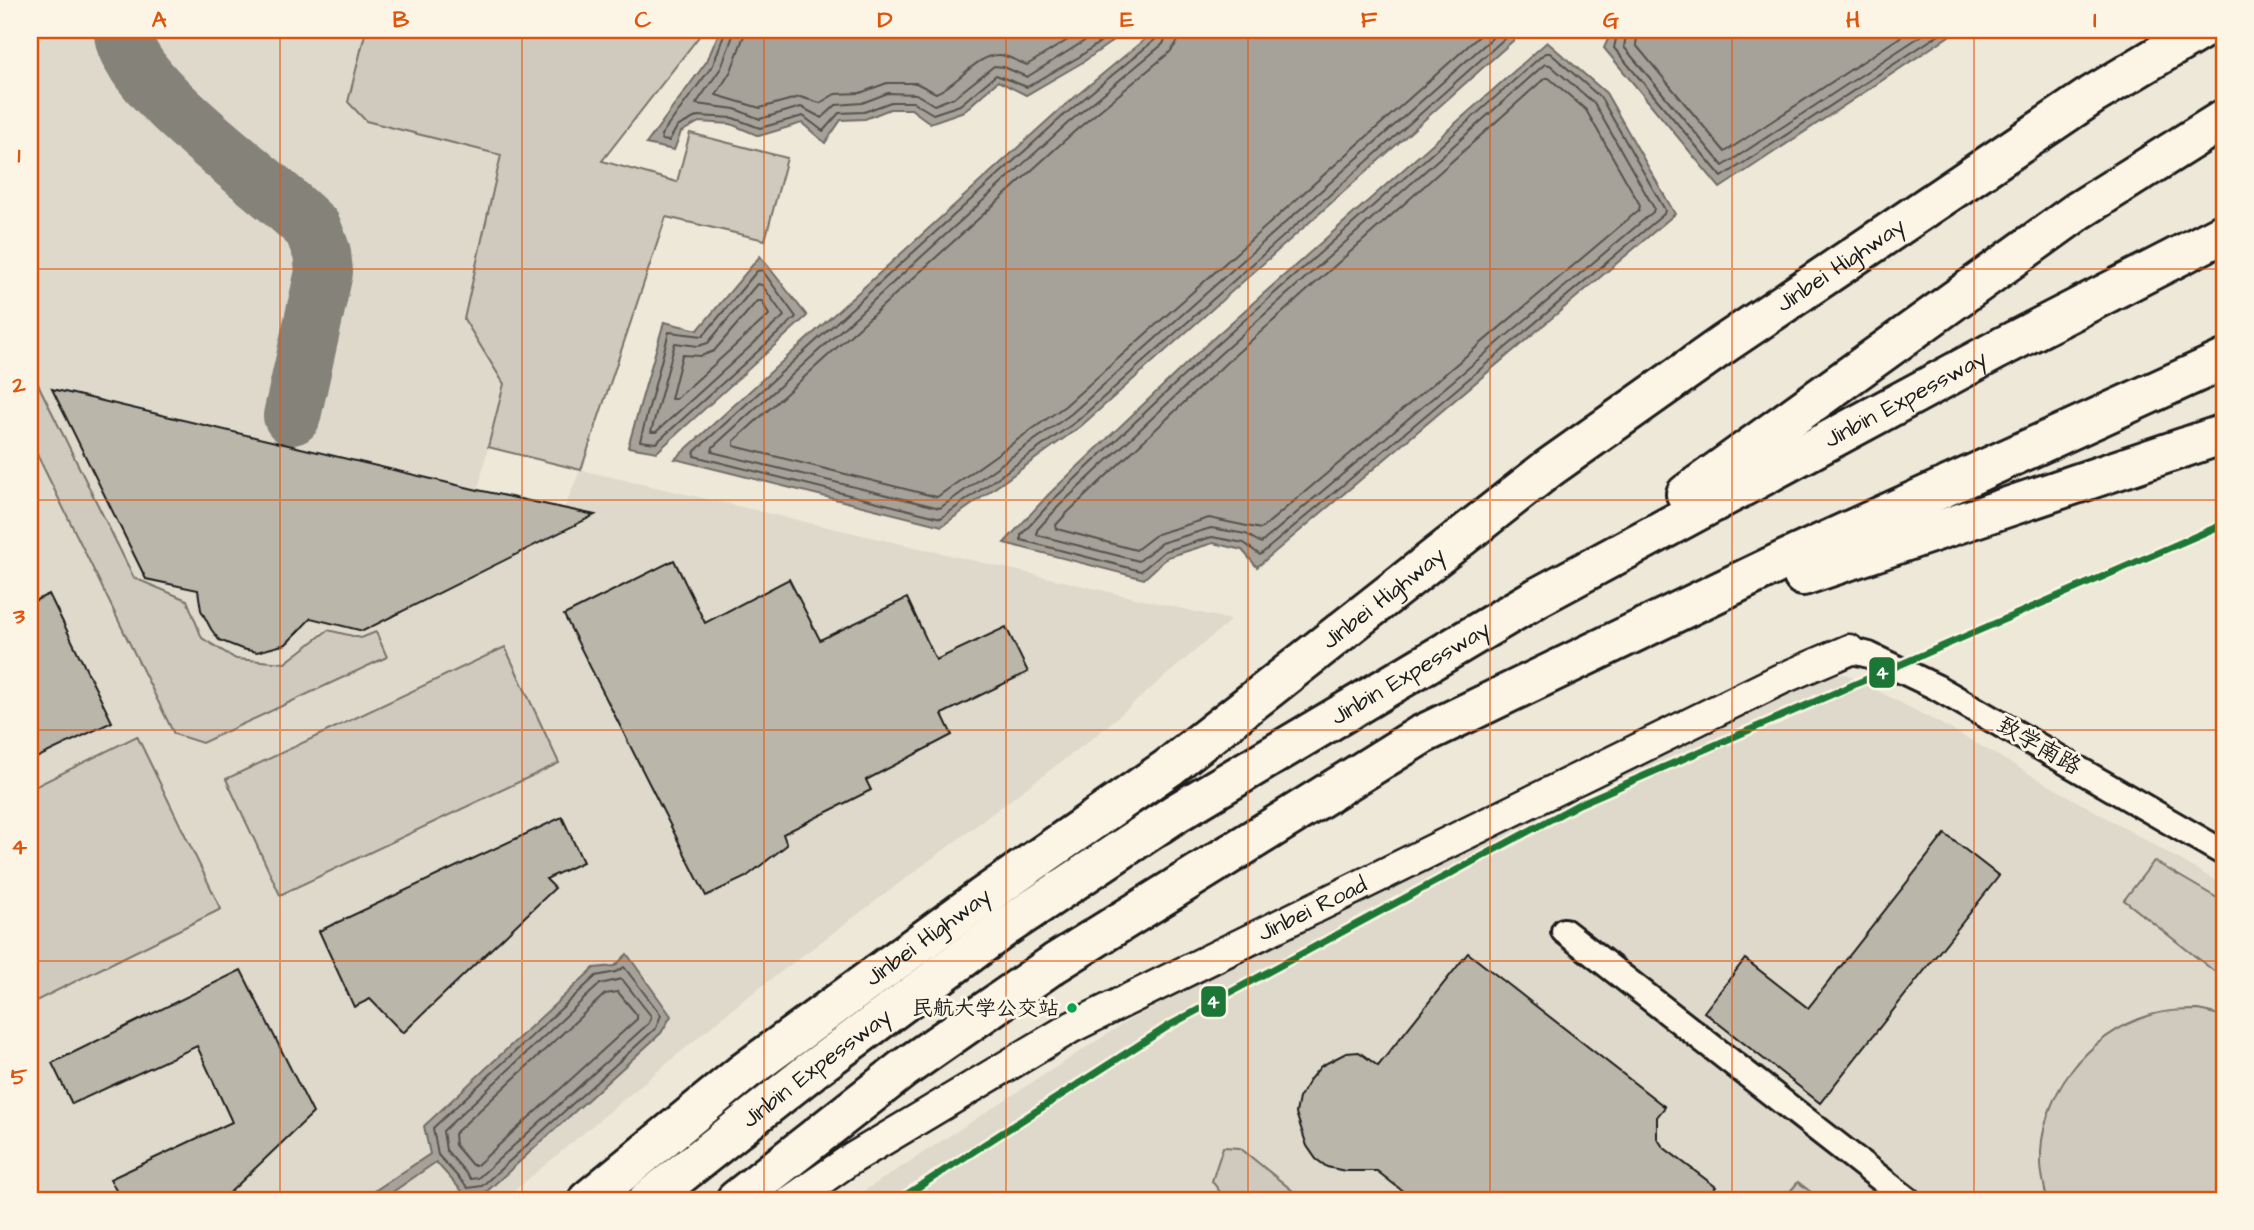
<svg xmlns="http://www.w3.org/2000/svg" width="2254" height="1230" viewBox="0 0 2254 1230" font-family="'Architects Daughter','LXGW WenKai TC',sans-serif">
	<rect width="100%" height="100%" fill="#eee8d9"/>
	<filter id="ink" filterUnits="userSpaceOnUse"><feTurbulence type="fractalNoise" baseFrequency=".0143" numOctaves="2"/><feDisplacementMap in="SourceGraphic" scale="14" xChannelSelector="R" yChannelSelector="G"/><feConvolveMatrix kernelMatrix="1 2 1 2 8 2 1 2 1" color-interpolation-filters="sRGB"/></filter>
	<g filter="url(#ink)">
		<g fill="#ded9cb" fill-rule="evenodd">
			<path d="M 30,30 L 704,30 L 602,161 L 677,182 L 690,133 L 787,158 L 765,240 L 666,217 L 581,470 L 1231,620 L 1093,738 L 742,1001 L 503,1200 L 30,1200 ZM 488,447 L 580,470 L 564,509 L 478,490 Z"/>
			<polygon points="1846,674 1958,733 2224,885 2224,1200 850,1200 1126,1022 1436,855 1811,678"/>
		</g>
		<g fill="#cfcabd" stroke="#76736c" stroke-width="2">
			<polygon points="366,30 704,30 602,161 677,182 690,133 787,158 765,240 666,217 581,470 488,447 504,384 464,319 501,155 366,121 348,102"/>
			<polygon points="30,368 134,578 187,600 202,638 236,659 285,663 328,630 361,638 376,632 387,657 202,743 174,734 30,440"/>
			<polygon points="505,647 559,763 280,895 226,779"/>
			<polygon points="137,736 221,909 30,1004 30,789"/>
			<polygon points="2154,861 2224,902 2224,979 2124,900"/>
			<path d="M 2199,1010 L 2224,1016 L 2224,1200 L 2047,1200 C 2045,1188 2041,1175 2041,1163 C 2038,1097 2088,1033 2151,1015 C 2166,1010 2183,1010 2199,1010 Z"/>
			<polygon points="1223,1147 1240,1148 1304,1200 1226,1200 1212,1181"/>
			<polygon points="1798,1182 1821,1200 1783,1200"/>
		</g>
		<g fill="#a7a299" stroke="#6f6c67" stroke-width="2">
			<polygon points="720,30 1128,30 1083,62 1026,95 998,81 964,111 930,123 911,109 890,109 865,119 841,120 825,143 802,123 759,136 731,124 699,122 681,132 674,150 646,144 707,61"/>
			<polygon points="1156,30 1525,30 1081,426 942,526 675,459 1058,111"/>
			<polygon points="1612,30 1958,30 1720,188 1604,48"/>
			<polygon points="1547,42 1606,93 1675,214 1257,567 1242,550 1213,543 1168,557 1144,579 1004,543 1049,494 1208,343"/>
			<polygon points="760,256 807,316 657,452 628,447 664,322 698,330"/>
			<polygon points="627,954 671,1016 661,1033 485,1193 467,1197 436,1162 381,1200 361,1200 430,1154 424,1126 594,968 615,966"/>
		</g>
		<g fill="none" stroke-linecap="round" stroke-linejoin="round">
			<g stroke="#54524e" stroke-width="2">
				<polyline points="726,30 713,65 661,135 662,140 669,141 677,127 698,116 733,118 760,128 803,116 823,131 839,113 864,112 891,102 913,102 933,114 960,105 996,75 1027,87 1079,57 1117,30"/>
				<polyline points="735,30 721,68 696,104 735,109 760,119 801,107 822,118 836,105 862,103 888,93 916,94 934,105 955,97 994,66 1004,67 1027,77 1102,30"/>
				<path d="M 746,30 L 731,71 L 716,95 L 760,108 L 800,97 L 820,103 L 835,94 L 860,93 L 887,83 L 916,83 L 936,93 C 958,85 976,54 1000,55 C 1009,56 1018,62 1027,65 L 1084,30"/>
				<polyline points="1160,30 1157,38 1063,116 695,451 694,456 941,518 1077,421 1514,30"/>
				<polyline points="1169,30 1163,44 1068,123 713,447 712,452 940,508 1071,414 1501,30"/>
				<polyline points="1179,30 1178,41 1170,52 1075,131 734,441 734,446 937,497 1065,406 1486,30"/>
				<polyline points="1618,30 1614,48 1722,177 1946,30"/>
				<polyline points="1627,30 1624,47 1723,166 1930,30"/>
				<polyline points="1638,30 1636,45 1725,152 1911,30"/>
				<polygon points="1545,53 1550,53 1601,98 1665,210 1664,214 1260,555 1244,543 1212,537 1165,551 1141,571 1021,540 1021,535 1054,499 1213,348"/>
				<polygon points="1545,64 1550,65 1594,103 1654,208 1653,212 1261,543 1246,534 1211,528 1161,543 1139,561 1037,535 1037,530 1060,505 1219,355"/>
				<polygon points="1545,78 1549,78 1586,110 1640,205 1639,210 1261,529 1209,518 1157,534 1136,550 1057,529 1056,525 1067,513 1226,363"/>
				<polygon points="762,270 796,317 656,443 640,441 669,332 703,336 757,271"/>
				<polygon points="757,284 762,285 784,316 656,432 651,432 675,343 698,346 708,343"/>
				<polygon points="757,301 762,301 769,315 676,399 671,399 682,355 701,356 714,351"/>
				<polygon points="624,967 661,1015 656,1028 482,1186 468,1188 438,1155 433,1128 596,976 616,972"/>
				<polygon points="622,979 651,1016 649,1023 478,1178 471,1179 446,1150 443,1131 600,984"/>
				<polygon points="618,992 637,1015 637,1019 477,1165 472,1165 455,1145 454,1134 605,994"/>
			</g>
			<path stroke="#85827a" stroke-width="58" d="M 123,30 C 120,84 276,188 313,229 L 322,253 L 324,272 L 292,416"/>
		</g>
		<g fill="#bab6aa" stroke="#1c1c1c" stroke-width="2">
			<polygon points="52,389 478,490 595,515 363,631 311,618 286,644 257,652 242,649 219,640 211,629 201,610 198,590 146,579"/>
			<polygon points="674,560 705,623 789,579 820,640 907,598 936,660 1006,627 1028,672 942,714 952,735 866,780 871,790 783,834 787,845 746,877 706,896 564,615"/>
			<polygon points="49,594 112,722 30,761 30,603"/>
			<polygon points="562,817 583,862 546,879 555,888 403,1033 370,999 354,1007 319,931"/>
			<polygon points="1945,834 1999,876 1820,1103 1704,1012 1745,959 1808,1008"/>
			<polygon points="1468,953 1665,1107 1657,1117 1657,1138 1663,1147 1716,1187 1706,1200 1414,1200 1377,1171 1345,1171 1327,1167 1316,1159 1307,1146 1296,1113 1299,1098 1310,1079 1321,1066 1346,1053 1359,1052 1378,1066"/>
			<polygon points="241,970 313,1113 222,1200 121,1200 110,1179 232,1122 197,1046 72,1104 52,1063"/>
		</g>
		<g fill="none" stroke-linecap="round" stroke-linejoin="round">
			<defs>
				<g id="minor">
					<polyline points="1849,650 1869,655 1936,687 2224,853"/>
					<polyline points="1564,931 1908,1200"/>
				</g>
				<g id="tertiary">
					<path id="s1" d="M 792,1200 L 848,1161 L 1072,1027 L 1781,679 L 1849,650"/>
				</g>
				<g id="primary">
					<path id="s2" d="M 588,1200 L 744,1072 L 984,896 L 1168,768 L 1549,468 L 1724,344 L 2091,96 L 2201,30"/>
				</g>
				<g id="motorway">
					<polyline points="1686,494 2078,211 2224,119"/>
					<polyline points="1803,576 2224,434"/>
					<path id="s3" d="M 648,1200 L 812,1070 L 1005,927 L 1176,813 L 1538,597 L 2004,346 L 2224,233"/>
					<polyline points="736,1200 903,1069 1055,963 1421,735 1787,559 2224,360"/>
				</g>
			</defs>
			<use href="#minor" stroke="#1c1c1c" stroke-width="30"/>
			<use href="#tertiary" stroke="#1c1c1c" stroke-width="35"/>
			<use href="#primary" stroke="#1c1c1c" stroke-width="44"/>
			<use href="#motorway" stroke="#1c1c1c" stroke-width="44"/>
			<use href="#minor" stroke="#fcf5e5" stroke-width="24"/>
			<use href="#tertiary" stroke="#fcf5e5" stroke-width="30"/>
			<use href="#primary" stroke="#fcf5e5" stroke-width="38"/>
			<use href="#motorway" stroke="#fcf5e5" stroke-width="38"/>
			<defs>
				<polyline id="metro-1" points="898,1200 1170,1025 1579,804 2224,524"/>
			</defs>
			<use href="#metro-1" stroke="#fcf5e5" stroke-width="12"/>
			<use href="#metro-1" stroke="#1c7736" stroke-width="7"/>
		</g>
	</g>
	<path fill="none" stroke="#de560d" stroke-width="2" stroke-opacity="0.55" d="M 280,30 L 280,1200M 522,30 L 522,1200M 764,30 L 764,1200M 1006,30 L 1006,1200M 1248,30 L 1248,1200M 1490,30 L 1490,1200M 1732,30 L 1732,1200M 1974,30 L 1974,1200M 30,269 L 2224,269M 30,500 L 2224,500M 30,730 L 2224,730M 30,961 L 2224,961"/>
	<circle fill="#00a651" stroke="#fcf5e5" stroke-width="2.5" cx="1072" cy="1008" r="6"/>
	<g text-anchor="middle" dominant-baseline="central" stroke-width="6" stroke-linejoin="round" paint-order="stroke">
		<g font-size="21" fill="#1c1c1c" stroke="#fcf5e5" text-anchor="end">
			<text x="1059" y="1008">民航大学公交站</text>
		</g>
		<g font-size="23" fill="#1c1c1c" stroke="#fcf5e5">
			<text stroke="none"><textPath href="#s2" startOffset="1564">Jinbei Highway</textPath></text>
			<text stroke="none"><textPath href="#s3" startOffset="1494">Jinbin Expessway</textPath></text>
			<text stroke="none"><textPath href="#s2" startOffset="998">Jinbei Highway</textPath></text>
			<text stroke="none"><textPath href="#s3" startOffset="928">Jinbin Expessway</textPath></text>
			<text transform="translate(2039 746) rotate(30)">致学南路</text>
			<text stroke="none"><textPath href="#s1" startOffset="597">Jinbei Road</textPath></text>
			<text stroke="none"><textPath href="#s2" startOffset="430">Jinbei Highway</textPath></text>
			<text stroke="none"><textPath href="#s3" startOffset="214">Jinbin Expessway</textPath></text>
		</g>
	</g>
	<g stroke="#fcf5e5" stroke-width="2.5">
		<rect x="1868" y="656" width="28" height="33" rx="7" fill="#1c7736"/>
		<rect x="1200" y="985" width="27" height="33" rx="7" fill="#1c7736"/>
	</g>
	<g font-size="19" text-anchor="middle" font-weight="bold" fill="#fff">
		<text x="1882" y="679">4</text>
		<text x="1213" y="1008">4</text>
	</g>
	<rect width="2254" height="1230" fill="none" stroke="#fcf5e5" stroke-width="77"/>
	<rect x="38" y="38" width="2178" height="1154" fill="none" stroke="#de560d" stroke-width="2.5"/>
	<g font-size="23" text-anchor="middle" font-weight="bold" fill="#de560d">
		<text x="159" y="27">A</text>
		<text x="401" y="27">B</text>
		<text x="643" y="27">C</text>
		<text x="885" y="27">D</text>
		<text x="1127" y="27">E</text>
		<text x="1369" y="27">F</text>
		<text x="1611" y="27">G</text>
		<text x="1853" y="27">H</text>
		<text x="2095" y="27">I</text>
		<text x="19" y="162">1</text>
		<text x="19" y="392">2</text>
		<text x="19" y="623">3</text>
		<text x="19" y="854">4</text>
		<text x="19" y="1084">5</text>
	</g>
</svg>
